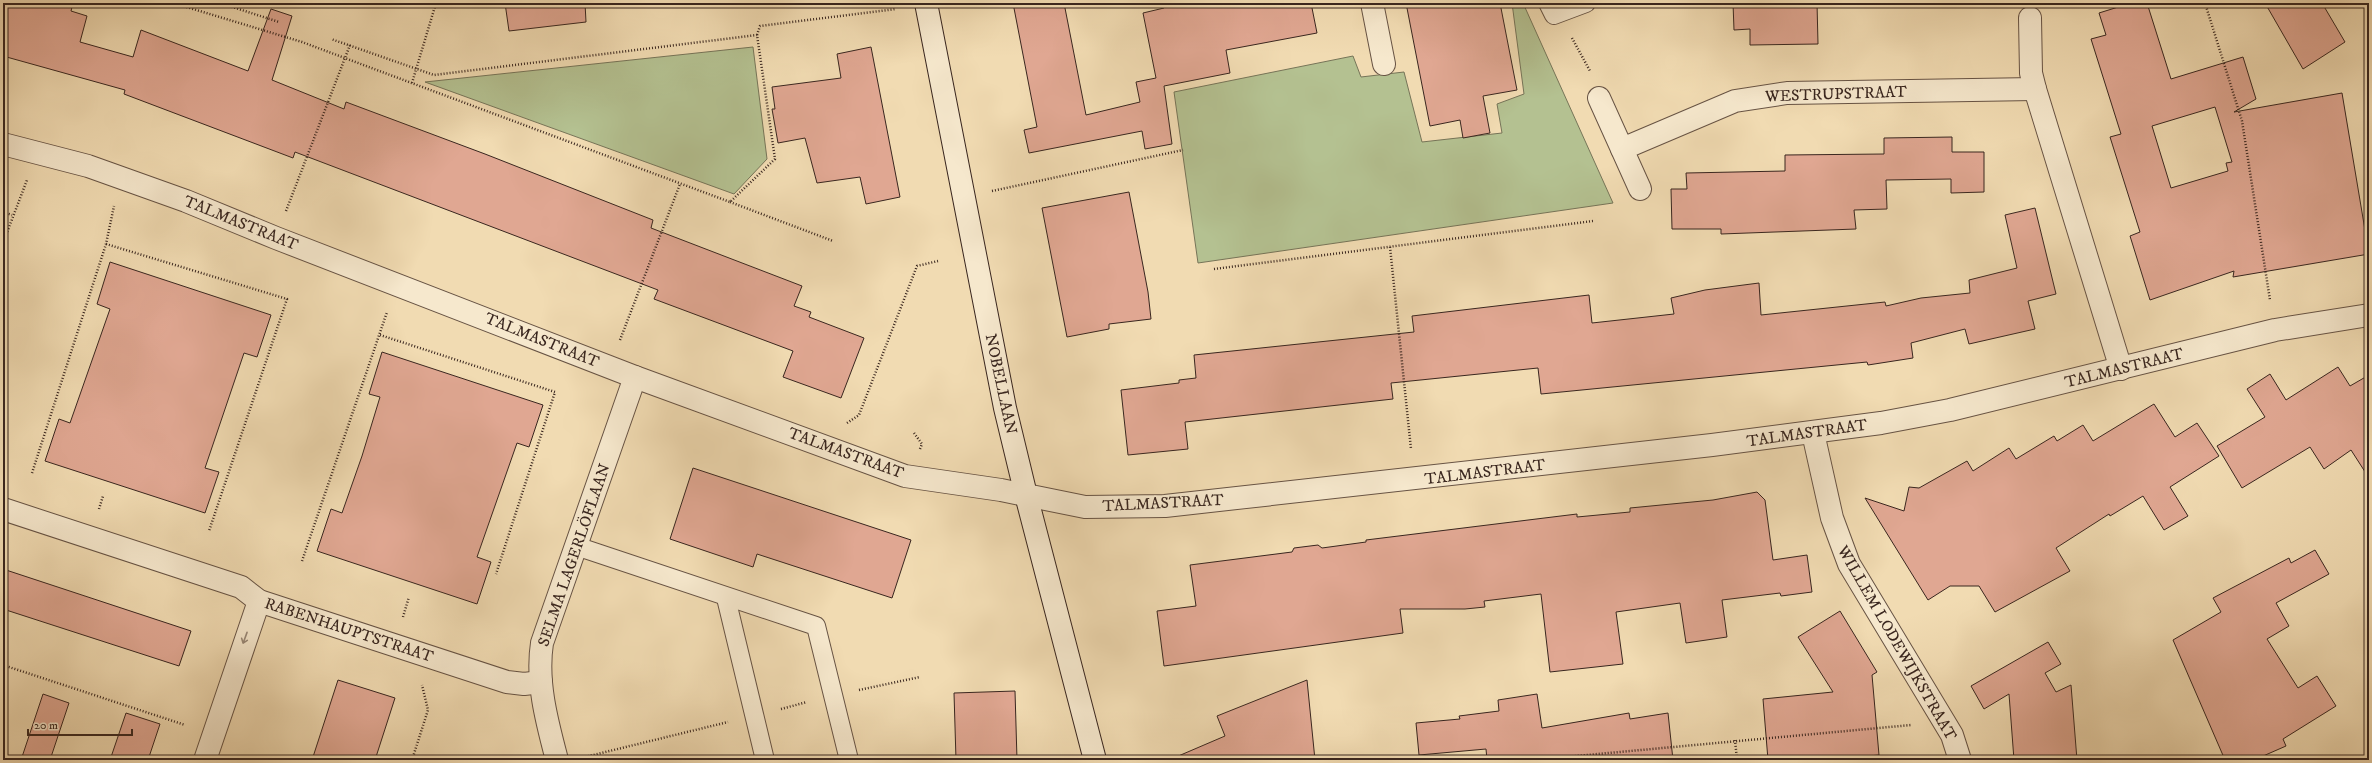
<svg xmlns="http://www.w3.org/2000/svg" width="2372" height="763" viewBox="0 0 2372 763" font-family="'IM FELL DW Pica',serif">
	<rect width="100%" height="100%" fill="#f1dbb2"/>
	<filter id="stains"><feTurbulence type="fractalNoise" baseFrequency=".005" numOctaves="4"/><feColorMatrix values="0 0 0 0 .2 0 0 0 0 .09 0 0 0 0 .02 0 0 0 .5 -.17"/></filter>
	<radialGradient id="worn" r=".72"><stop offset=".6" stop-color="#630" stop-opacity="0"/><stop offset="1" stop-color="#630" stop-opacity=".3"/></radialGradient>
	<g fill="#b4c191" stroke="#767458">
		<polygon points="1512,3 1523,3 1613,203 1198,263 1174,92 1353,56 1361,77 1404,72 1422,142 1502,133 1497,104 1524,94"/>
		<polygon points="753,47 767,159 734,194 425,82"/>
	</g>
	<g fill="#e0a792" stroke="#39261f" fill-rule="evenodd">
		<polygon points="3,3 73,3 71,11 87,16 80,42 133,57 141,30 248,71 271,9 292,16 272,80 344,109 346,102 485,154 653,220 651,228 802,286 794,306 811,312 809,317 864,338 841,398 783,377 793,351 654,299 658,290 295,152 293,158 124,94 125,90 3,56"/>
		<polygon points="505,3 585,3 586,22 509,31"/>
		<polygon points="1013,3 1064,3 1086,115 1140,102 1136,82 1156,78 1143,13 1164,8 1163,3 1311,3 1317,33 1226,50 1230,73 1164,86 1172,144 1145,149 1142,131 1029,153 1024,130 1037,127"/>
		<polygon points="1406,3 1500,3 1517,90 1483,96 1490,133 1463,138 1460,120 1430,126"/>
		<polygon points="1733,3 1817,3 1818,44 1750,45 1750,29 1734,30"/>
		<path d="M 2131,3 L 2147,3 L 2171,79 L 2243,57 L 2256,99 L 2234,112 L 2342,93 L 2369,254 L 2233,277 L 2234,271 L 2150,300 L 2130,236 L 2140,232 L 2110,137 L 2121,134 L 2091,39 L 2106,35 L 2099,13 ZM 2215,107 L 2232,162 L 2226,163 L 2228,171 L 2171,188 L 2152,126 Z"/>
		<polygon points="2265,3 2322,3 2345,42 2303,69"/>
		<polygon points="871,47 900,197 866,204 860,177 817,183 805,138 778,143 772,109 775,109 772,87 841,78 837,54"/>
		<polygon points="1952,137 1952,152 1984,152 1984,192 1951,193 1951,179 1886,180 1887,209 1854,210 1856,229 1721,234 1721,229 1672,229 1671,189 1687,189 1686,173 1785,171 1785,155 1884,154 1884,138"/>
		<polygon points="1129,192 1148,292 1151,319 1109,324 1109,329 1067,337 1042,208"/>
		<polygon points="2035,208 2056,294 2028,301 2035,329 1969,344 1965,329 1911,343 1913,358 1868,365 1867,362 1541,394 1538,368 1391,383 1393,399 1185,422 1188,449 1128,455 1121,390 1179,383 1179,380 1196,378 1194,355 1414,332 1412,316 1589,295 1592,323 1674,314 1671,298 1705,290 1759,283 1761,315 1885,302 1886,306 1921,298 1970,293 1969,280 2017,268 2005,215"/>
		<polygon points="110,262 271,315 257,357 244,353 205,468 219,472 205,513 45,461 59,419 70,423 110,309 97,304"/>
		<polygon points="382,352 543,405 529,447 517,443 477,557 491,562 477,604 317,551 331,509 342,513 362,456 380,397 369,394"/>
		<polygon points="2338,367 2350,386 2369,375 2369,478 2351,450 2324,469 2310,447 2242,488 2217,446 2265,417 2247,389 2270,374 2286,400"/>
		<polygon points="2154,404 2175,437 2197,423 2219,456 2170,487 2188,516 2164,530 2143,496 2110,516 2109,514 2056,548 2070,571 1995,612 1979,586 1950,586 1928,600 1865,498 1904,511 1909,487 1919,488 1967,461 1973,471 2009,448 2016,459 2054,436 2057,441 2083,425 2093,441"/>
		<polygon points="693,468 911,540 892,598 757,554 753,567 670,539"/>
		<polygon points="1757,492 1765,500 1773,560 1807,555 1812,592 1781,596 1780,593 1722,600 1727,637 1686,643 1680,603 1616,612 1623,664 1550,672 1541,594 1484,601 1485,607 1465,609 1400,609 1403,633 1164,666 1157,611 1196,606 1190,565 1292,552 1294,548 1318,545 1322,548 1366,542 1366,540 1577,514 1577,517 1630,512 1630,508 1713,500"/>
		<polygon points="2315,550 2329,574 2276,603 2289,626 2267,639 2298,688 2317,676 2336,706 2283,739 2286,746 2254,760 2225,760 2173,640 2221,612 2213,598 2289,558 2291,563"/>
		<polygon points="3,569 191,631 179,666 3,609"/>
		<polygon points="1840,611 1877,672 1872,675 1879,755 1827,760 1768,760 1763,699 1833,692 1798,637"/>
		<polygon points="2048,642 2061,664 2045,673 2056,692 2071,685 2077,760 2014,760 2009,694 1984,709 1971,686"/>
		<polygon points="338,680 395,698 375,760 312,760"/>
		<polygon points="1307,680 1315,760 1169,760 1225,736 1217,716"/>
		<polygon points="1015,691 1017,760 956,760 954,693"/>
		<polygon points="43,694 69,703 50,760 21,760"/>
		<polygon points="1537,694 1542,728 1629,713 1630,719 1668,713 1673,760 1487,760 1486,749 1419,755 1416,723 1460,719 1459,716 1499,711 1498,700"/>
		<polygon points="126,713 160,724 148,760 110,760"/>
	</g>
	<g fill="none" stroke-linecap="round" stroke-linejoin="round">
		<defs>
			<g id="lane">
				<polyline points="1548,3 1554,15 1586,3"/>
				<polyline points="576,546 816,626 849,760"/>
				<polyline points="726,598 765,760"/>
			</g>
			<g id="street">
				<polyline points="1372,3 1384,64"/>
				<polyline points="2030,18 2031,73 2035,89 2121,369"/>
				<polyline points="1599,98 1622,149 1735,101 1787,93 2035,89"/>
				<polyline points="3,144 88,166 186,201 276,238 635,377 905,476 1001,490 1085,507 1165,506 1712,445 1881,423 1950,410 2275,330 2369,315"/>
				<polyline points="1622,149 1640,189"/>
				<polyline points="1813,433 1832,518 1849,564 1952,735 1960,760"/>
				<polyline points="3,509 241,587 259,601 507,682 524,684 541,682"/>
				<polyline points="205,760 259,601"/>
				<path d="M 557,760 C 547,722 536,682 542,643 L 635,377"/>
			</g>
			<polyline id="secondary" points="926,3 1005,408 1026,495 1095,760"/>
		</defs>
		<use href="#lane" stroke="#675344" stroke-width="20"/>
		<use href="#street" stroke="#675344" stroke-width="24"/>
		<use href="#secondary" stroke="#39261f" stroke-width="24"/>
		<g stroke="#39261f" stroke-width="2.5" stroke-dasharray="1 2" stroke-linecap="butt">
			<polyline points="181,3 180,5 302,42 730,202 775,159 757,35 434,75 331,39"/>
			<polyline points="220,3 279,22"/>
			<polyline points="2205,3 2242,121 2270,300"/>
			<polyline points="757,35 760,26 896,9"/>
			<polyline points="1572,38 1590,71"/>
			<polyline points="412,83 436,3"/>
			<polyline points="992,191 1183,150"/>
			<polyline points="730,202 833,241"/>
			<polyline points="286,211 350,45"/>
			<polyline points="3,212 12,215"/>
			<polyline points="3,243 27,180"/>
			<polyline points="106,244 287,299 209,531"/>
			<polyline points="1390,247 1411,449"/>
			<polyline points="1214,269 1593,221"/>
			<polyline points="380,335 555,392 496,574"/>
			<polyline points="620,340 680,184"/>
			<polyline points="847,423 859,415 917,266 938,261"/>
			<polyline points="914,433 922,444 920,449"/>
			<polyline points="32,473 106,244 114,206"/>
			<polyline points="99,509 103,496"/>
			<polyline points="302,561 387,312"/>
			<polyline points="403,617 409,597"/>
			<polyline points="3,665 185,725"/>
			<polyline points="859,690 920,677"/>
			<polyline points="781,709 807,702"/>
			<polyline points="1735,740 1737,760"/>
			<polyline points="585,757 728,722"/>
			<polyline points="412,760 428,710 422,685"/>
			<polyline points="1533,760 1911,725"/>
		</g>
		<use href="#lane" stroke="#f6e8cd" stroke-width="18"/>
		<use href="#street" stroke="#f6e8cd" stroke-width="22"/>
		<use href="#secondary" stroke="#f6e8cd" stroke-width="22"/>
	</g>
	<defs><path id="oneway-shaft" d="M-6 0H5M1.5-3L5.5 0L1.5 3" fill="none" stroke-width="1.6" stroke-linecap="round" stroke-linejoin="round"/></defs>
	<use stroke="#988776" href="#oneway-shaft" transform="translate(245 638) rotate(110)"/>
	<g text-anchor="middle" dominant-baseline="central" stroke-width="3" stroke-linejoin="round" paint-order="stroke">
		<g font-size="16" fill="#39261f" stroke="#f6e8cd">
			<text transform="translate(1836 94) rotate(-2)">WESTRUPSTRAAT</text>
			<text transform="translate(241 223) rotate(22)">TALMASTRAAT</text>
			<text transform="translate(542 340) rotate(22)">TALMASTRAAT</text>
			<text transform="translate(2124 368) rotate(-14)">TALMASTRAAT</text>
			<text transform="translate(1001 384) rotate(78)">NOBELLAAN</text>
			<text transform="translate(1807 433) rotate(-8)">TALMASTRAAT</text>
			<text transform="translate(846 453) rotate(20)">TALMASTRAAT</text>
			<text transform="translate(1485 472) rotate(-7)">TALMASTRAAT</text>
			<text transform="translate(1163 503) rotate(-3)">TALMASTRAAT</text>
			<text transform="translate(574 555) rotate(-71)">SELMA LAGERLÖFLAAN</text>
			<text transform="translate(349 630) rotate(18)">RABENHAUPTSTRAAT</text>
			<text transform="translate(1897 643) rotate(60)">WILLEM LODEWIJKSTRAAT</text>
		</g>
	</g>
	<rect width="2372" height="763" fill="none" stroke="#f1dbb2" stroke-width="16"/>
	<rect x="4" y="4" width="2364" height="755" fill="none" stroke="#39261f" stroke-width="2"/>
	<rect x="8" y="8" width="2356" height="747" fill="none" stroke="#39261f"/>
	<path d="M28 729v6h104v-6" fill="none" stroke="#39261f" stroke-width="2"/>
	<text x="34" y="729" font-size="12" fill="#39261f" stroke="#f6e8cd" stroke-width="3" paint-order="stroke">20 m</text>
	<rect width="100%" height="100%" filter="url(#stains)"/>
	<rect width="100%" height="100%" fill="url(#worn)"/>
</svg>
